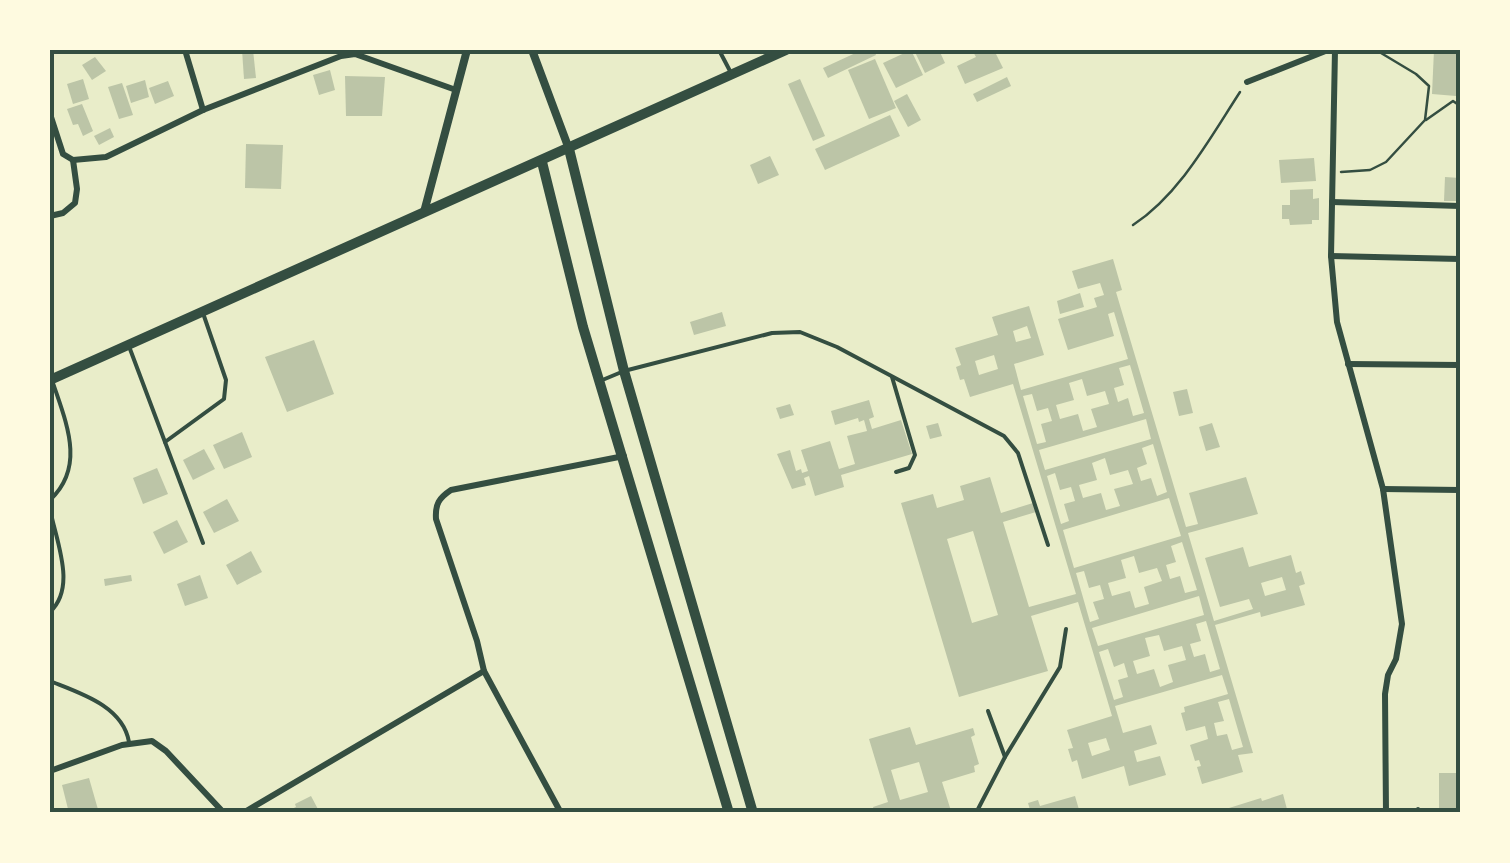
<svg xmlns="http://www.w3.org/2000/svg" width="1510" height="863" viewBox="0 0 1510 863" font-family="Mulish,sans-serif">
	<rect width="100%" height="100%" fill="#e9edc9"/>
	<g fill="#bcc5a7" fill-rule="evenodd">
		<polygon points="242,50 253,50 256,78 244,79"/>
		<polygon points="862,50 874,50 876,55 828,78 823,68"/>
		<polygon points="911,50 923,75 896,88 883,63"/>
		<polygon points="914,50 939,50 945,63 925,73"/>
		<polygon points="972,50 994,50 1003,68 965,84 957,66 976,57"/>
		<polygon points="1434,50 1458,50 1456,96 1432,94"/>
		<polygon points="95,57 106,71 92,80 82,65"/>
		<polygon points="875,59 896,108 869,119 848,70"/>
		<polygon points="330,70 335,90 319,95 313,75"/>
		<polygon points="345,76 385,77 382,116 346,116"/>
		<polygon points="1007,77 1011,86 977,102 973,94"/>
		<polygon points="83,79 89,99 73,104 67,84"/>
		<polygon points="800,79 825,136 813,141 788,84"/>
		<polygon points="145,80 149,97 131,103 126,86"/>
		<polygon points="168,81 174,96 155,104 149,88"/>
		<polygon points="122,83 133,115 119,119 108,87"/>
		<polygon points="907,94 921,120 908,127 894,101"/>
		<polygon points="82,104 93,131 83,136 78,124 73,125 67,109"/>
		<polygon points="890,115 900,136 825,170 815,149"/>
		<polygon points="110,128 114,137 99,145 94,136"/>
		<polygon points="246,144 283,145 281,189 245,188"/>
		<polygon points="770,156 779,175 758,184 750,165"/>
		<polygon points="1314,158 1316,181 1281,183 1279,160"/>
		<polygon points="1445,177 1460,178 1460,201 1444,201"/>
		<polygon points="1313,189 1313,199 1319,198 1319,220 1312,220 1312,224 1290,225 1289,219 1282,219 1282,205 1290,205 1290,190"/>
		<path d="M 1113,259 L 1122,290 L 1116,292 L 1186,527 L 1198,524 L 1189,493 L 1246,477 L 1258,514 L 1188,533 L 1214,621 L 1253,609 L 1249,599 L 1220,607 L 1205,558 L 1243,547 L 1249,567 L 1291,555 L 1296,573 L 1301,571 L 1305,584 L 1299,586 L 1305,605 L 1261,617 L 1260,612 L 1215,625 L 1253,753 L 1238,755 L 1243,772 L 1202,784 L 1197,767 L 1201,766 L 1199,760 L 1195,761 L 1190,745 L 1208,739 L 1205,726 L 1186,731 L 1181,713 L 1185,712 L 1184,707 L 1228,694 L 1222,675 L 1115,706 L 1123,733 L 1151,725 L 1157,744 L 1134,751 L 1137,762 L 1160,756 L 1166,775 L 1129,786 L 1124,766 L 1082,779 L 1077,760 L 1072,762 L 1068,749 L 1073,748 L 1067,730 L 1112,716 L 1078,602 L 1031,616 L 1048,671 L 959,697 L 901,503 L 933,494 L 937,508 L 964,500 L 960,486 L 990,477 L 1001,513 L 1033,503 L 1036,512 L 1003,522 L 1029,607 L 1076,594 L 1013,384 L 970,397 L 964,379 L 960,380 L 956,367 L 961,365 L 955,348 L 998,335 L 992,317 L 1029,306 L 1044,355 L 1014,364 L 1021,390 L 1128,359 L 1114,312 L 1108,314 L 1114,336 L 1068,350 L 1058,319 L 1097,307 L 1094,298 L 1104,295 L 1100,283 L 1078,289 L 1072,271 ZM 1027,326 L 1031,338 L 1016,342 L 1013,331 ZM 994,355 L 998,369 L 979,375 L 975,361 ZM 1130,365 L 1144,413 L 1133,416 L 1128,398 L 1118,402 L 1114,388 L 1124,385 L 1119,368 ZM 1082,379 L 1087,396 L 1105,391 L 1109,404 L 1091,409 L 1097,427 L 1083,431 L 1078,414 L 1060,419 L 1056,405 L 1074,400 L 1069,383 ZM 1032,394 L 1037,411 L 1048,408 L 1052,421 L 1041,424 L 1046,442 L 1037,444 L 1023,396 ZM 1146,419 L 1151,439 L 1045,470 L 1039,450 ZM 1153,444 L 1167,492 L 1157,496 L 1151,478 L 1141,481 L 1137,468 L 1147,464 L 1142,448 ZM 1105,458 L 1110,475 L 1128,470 L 1133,484 L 1114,489 L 1120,506 L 1106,510 L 1101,493 L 1083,498 L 1079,485 L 1097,480 L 1092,463 ZM 1055,473 L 1060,490 L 1071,487 L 1075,501 L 1064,504 L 1069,521 L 1061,524 L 1047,476 ZM 1169,498 L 1181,536 L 1074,568 L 1063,530 ZM 973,531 L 998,615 L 972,623 L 947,539 ZM 1182,542 L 1197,590 L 1185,593 L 1180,576 L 1170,579 L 1166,565 L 1176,562 L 1171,546 ZM 1134,556 L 1139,573 L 1157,568 L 1162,581 L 1144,587 L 1149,604 L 1135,608 L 1130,591 L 1112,596 L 1108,583 L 1126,578 L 1121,560 ZM 1084,571 L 1089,588 L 1100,585 L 1104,599 L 1093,602 L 1099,619 L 1090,622 L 1076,573 ZM 1282,577 L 1286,590 L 1265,596 L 1261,583 ZM 1199,596 L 1204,615 L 1098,646 L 1092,628 ZM 1206,621 L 1220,669 L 1210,672 L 1205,654 L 1194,657 L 1190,644 L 1201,641 L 1196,624 ZM 1159,635 L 1164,651 L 1182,646 L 1186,660 L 1168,665 L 1173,682 L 1160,687 L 1154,669 L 1137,674 L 1133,661 L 1150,656 L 1145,638 ZM 1108,649 L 1114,667 L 1124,663 L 1128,677 L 1118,680 L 1123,697 L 1114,700 L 1099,652 ZM 1229,699 L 1243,747 L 1232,750 L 1227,734 L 1217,736 L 1214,723 L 1224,721 L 1218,702 ZM 1106,738 L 1110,750 L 1092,756 L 1088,743 Z"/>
		<polygon points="1080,293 1084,307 1060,314 1057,301"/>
		<polygon points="722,312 726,326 694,335 690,322"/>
		<polygon points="314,340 334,394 287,412 265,357"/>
		<polygon points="1187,389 1193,413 1179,416 1173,392"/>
		<polygon points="869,400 874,417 869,419 872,429 901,420 912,454 841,475 844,487 815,496 809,476 804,478 806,485 792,489 777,454 790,450 796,471 801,469 802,473 808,471 801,450 830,441 839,469 855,464 847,436 867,431 864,420 859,422 858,418 835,425 831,411"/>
		<polygon points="790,404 794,415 780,419 776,408"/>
		<polygon points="938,423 942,436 930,439 926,426"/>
		<polygon points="1212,423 1220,447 1206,451 1199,427"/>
		<polygon points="242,432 252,457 224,469 213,445"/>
		<polygon points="204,449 215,469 193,480 183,460"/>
		<polygon points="157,468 168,494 143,504 133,478"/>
		<polygon points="227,499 239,521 214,533 203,512"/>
		<polygon points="177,520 188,542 164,554 153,532"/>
		<polygon points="251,551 262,572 237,585 226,565"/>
		<polygon points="131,575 132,581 105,586 104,579"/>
		<polygon points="200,575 208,598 185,606 177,584"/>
		<path d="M 910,727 L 916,745 L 973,728 L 975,735 L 971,737 L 979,764 L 974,766 L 975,772 L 942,782 L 951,811 L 875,813 L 873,807 L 888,802 L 869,739 ZM 919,762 L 928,792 L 900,800 L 891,770 Z"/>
		<rect x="1439" y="773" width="21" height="40"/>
		<polygon points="89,778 99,813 69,813 62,785"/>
		<polygon points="1283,794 1288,813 1213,813 1261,798 1262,801"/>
		<polygon points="311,796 320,813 283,813 296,807 295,804"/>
		<polygon points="1075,796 1080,813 1031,813 1028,803 1038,800 1040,806"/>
	</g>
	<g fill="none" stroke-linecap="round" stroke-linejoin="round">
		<g stroke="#344e41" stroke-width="2.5">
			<polyline points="1426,120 1453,101 1460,106"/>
			<polyline points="1341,172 1370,170 1386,162 1425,120 1429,86 1416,74 1376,50"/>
			<path d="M 1133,225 C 1180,194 1210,138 1240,92"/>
		</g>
		<g stroke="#344e41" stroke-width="4">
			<polyline points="719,50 730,71"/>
			<polyline points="130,349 203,543"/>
			<polyline points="892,377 915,455 909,468 896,472"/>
			<polyline points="600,381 624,371 772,333 800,332 837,347 1004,436 1018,453 1048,545"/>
			<polyline points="165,442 224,399 226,380 204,316"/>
			<path d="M 50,500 C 87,466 65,420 52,380"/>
			<path d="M 50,509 C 56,541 77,587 50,612"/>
			<path d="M 50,681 C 80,693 123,706 129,742"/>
			<polyline points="988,711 1005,757"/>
			<polyline points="962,813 972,813"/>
			<polyline points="976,813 1005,757 1060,667 1066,629"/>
			<polyline points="1418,813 1418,809"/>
		</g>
		<g stroke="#344e41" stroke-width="6">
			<polyline points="185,50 203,110"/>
			<polyline points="1335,50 1331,256 1337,322 1383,489 1402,624 1396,659 1388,675 1385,694 1386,813"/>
			<polyline points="1247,82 1328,50"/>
			<polyline points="50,114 63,154 73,160"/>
			<polyline points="73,160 106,157 203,110 341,56 355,54 456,90"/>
			<polyline points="1332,202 1460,206"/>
			<polyline points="50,216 63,213 75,203 77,189 73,160"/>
			<polyline points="1331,256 1460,259"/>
			<polyline points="1348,364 1460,365"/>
			<polyline points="1383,489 1460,490"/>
			<polyline points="50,771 122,745 152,741 166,751 224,813"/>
			<polyline points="243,813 484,671"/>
			<path d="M 561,813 L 484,671 L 477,641 L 436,519 C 435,504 439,498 451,490 L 624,456"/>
		</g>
		<g stroke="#344e41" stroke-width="8">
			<polyline points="532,50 569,149"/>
			<polyline points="424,212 467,50"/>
		</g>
		<g stroke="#344e41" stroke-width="10">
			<polyline points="569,149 624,371 753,813"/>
			<polyline points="542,162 583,327 729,813"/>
		</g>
		<polyline stroke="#344e41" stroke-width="10" points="50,380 786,50"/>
	</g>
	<rect width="1510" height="863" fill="none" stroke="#fefae0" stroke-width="105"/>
	<rect x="52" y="52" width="1406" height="758" fill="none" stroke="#344e41" stroke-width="4"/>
</svg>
